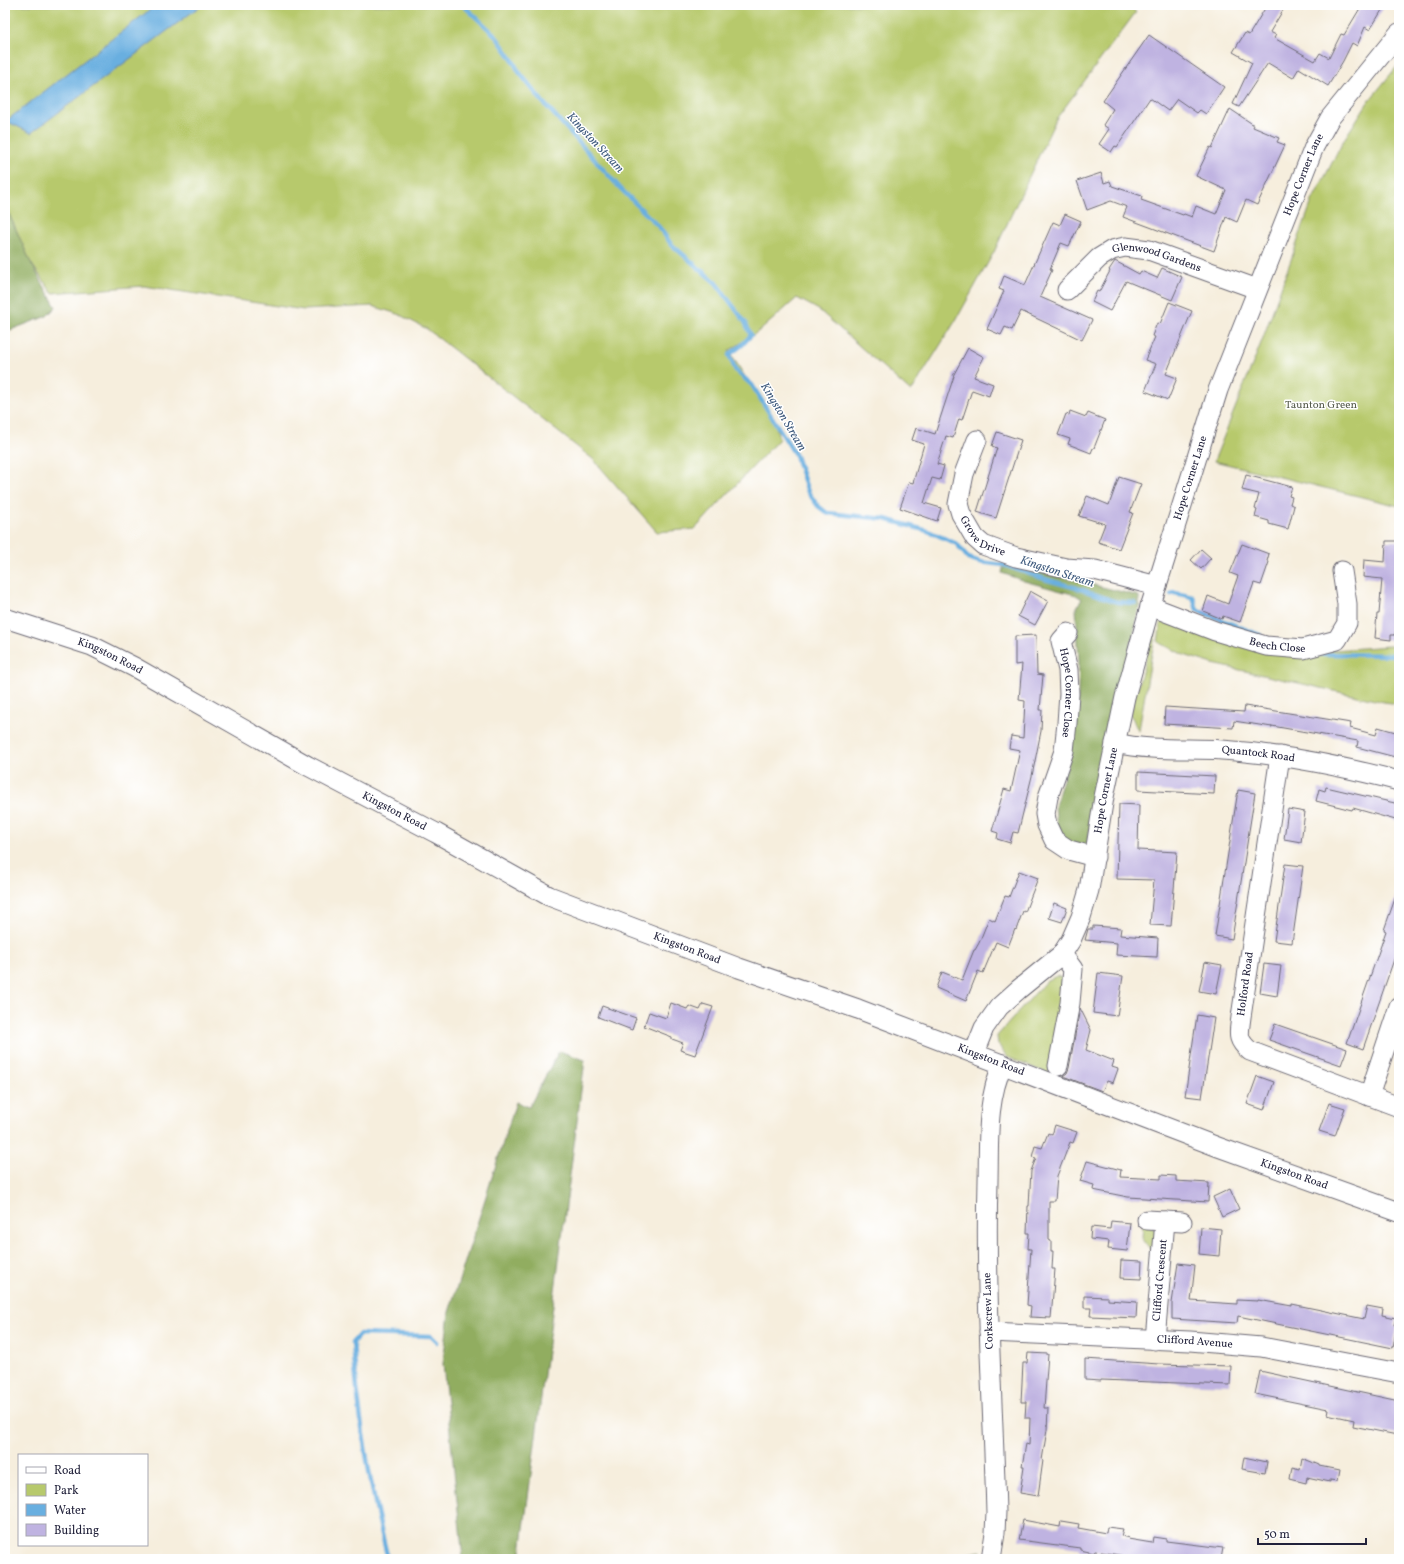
<svg xmlns="http://www.w3.org/2000/svg" width="1404" height="1564" viewBox="0 0 1404 1564" font-family="Vollkorn,serif">
	<rect width="100%" height="100%" fill="#fff"/>
	<filter id="ink" filterUnits="userSpaceOnUse"><feTurbulence type="fractalNoise" baseFrequency=".025" numOctaves="2"/><feDisplacementMap in="SourceGraphic" scale="8" xChannelSelector="R" yChannelSelector="G"/><feConvolveMatrix kernelMatrix="1 2 1 2 8 2 1 2 1" color-interpolation-filters="sRGB"/></filter>
	<filter id="wash" filterUnits="userSpaceOnUse"><feTurbulence type="fractalNoise" baseFrequency=".012" numOctaves="4" result="noise"/><feDisplacementMap in="SourceGraphic" scale="16" xChannelSelector="R" yChannelSelector="G"/><feGaussianBlur stdDeviation="0.9" result="paint"/><feColorMatrix in="noise" values="0 0 0 0 0 0 0 0 0 0 0 0 0 0 0 0 0 1.4 0 .05"/><feComposite in="paint" operator="in"/></filter>
	<g filter="url(#wash)">
		<rect width="100%" height="100%" fill="#f6eedd"/>
		<g fill="#b7c96c" stroke="#6c7654">
			<polygon points="5,5 1128,5 1136,12 1056,119 994,252 956,320 911,392 819,310 797,298 762,329 729,351 776,426 779,439 695,529 657,532 594,460 427,329 398,314 372,306 304,310 144,286 52,293 31,263 5,205"/>
			<polygon points="1399,64 1399,506 1214,461 1263,338 1312,201 1345,138 1368,102"/>
			<polygon points="1162,614 1223,639 1334,650 1390,646 1399,647 1399,704 1384,702 1213,664 1184,655 1158,642"/>
			<path d="M 1155,625 L 1155,635 L 1139,730 C 1134,726 1135,720 1130,715 Z"/>
			<polygon points="1057,976 1062,978 1068,983 1066,996 1049,1074 1007,1057 998,1044 997,1036 1047,980"/>
			<polygon points="1143,1224 1154,1229 1157,1233 1155,1256 1142,1238"/>
			<polygon points="981,1551 979,1559 949,1559 957,1556"/>
		</g>
		<g fill="#91ad60" stroke="#5a684e">
			<polygon points="5,205 31,263 56,307 47,316 5,332"/>
			<polygon points="1004,563 1139,596 1139,609 1086,848 1070,843 1061,834 1057,827 1055,806 1068,763 1077,722 1079,661 1076,608 1082,599 1076,595 1024,581 1002,573"/>
			<polygon points="559,1051 585,1060 520,1559 463,1559 443,1364 449,1312 516,1102 529,1107"/>
		</g>
		<polygon fill="#69afe0" stroke="#46688e" points="156,5 198,5 199,7 31,133 6,121"/>
		<g fill="none" stroke-linecap="round" stroke-linejoin="round">
			<g stroke="#69afe0" stroke-width="4.5">
				<polyline points="463,5 495,35 512,59 519,72 542,101 620,188 659,227 671,244 716,283 745,322 751,335 742,345 729,355 736,371 752,385 796,456 808,492 818,506 827,513 885,519 928,531 957,544 968,558 980,562 1004,565 1048,580 1077,588 1117,602 1135,603"/>
				<polyline points="1171,594 1175,593 1193,597 1197,610 1260,635"/>
				<polyline points="1315,654 1399,655"/>
				<path d="M 388,1559 C 370,1488 358,1415 353,1342 L 360,1334 L 431,1336 L 437,1342"/>
			</g>
		</g>
		<g id="blocks">
			<g fill="#bfb3e1">
				<polygon points="1267,5 1286,5 1270,32 1276,35 1274,38 1315,61 1320,53 1329,58 1341,34 1344,35 1362,5 1385,5 1370,30 1365,27 1357,46 1352,43 1343,61 1328,86 1299,68 1293,78 1268,63 1239,107 1233,104 1252,63 1233,52 1245,33 1249,35"/>
				<polygon points="1149,35 1224,87 1206,114 1200,110 1197,113 1177,99 1168,111 1150,98 1117,147 1115,146 1111,152 1099,144 1109,129 1103,125 1113,109 1103,101"/>
				<polygon points="1230,109 1254,125 1253,127 1279,138 1277,142 1285,145 1257,205 1246,200 1237,222 1226,217 1214,251 1123,217 1127,207 1111,201 1087,210 1077,181 1101,173 1104,183 1110,181 1112,186 1142,196 1141,200 1183,215 1184,214 1192,217 1196,206 1216,214 1226,190 1196,176 1210,147 1212,148"/>
				<polygon points="1065,214 1081,221 1069,246 1061,243 1050,269 1052,270 1040,297 1092,320 1082,340 1021,311 1012,330 1005,327 1001,335 987,329 1004,291 999,289 1004,276 1025,285 1053,222 1060,225"/>
				<polygon points="1115,261 1139,274 1141,271 1157,278 1162,268 1182,277 1172,300 1126,281 1110,311 1092,302 1097,291 1099,292 1110,271 1109,270"/>
				<polygon points="1169,302 1192,311 1166,374 1177,378 1168,400 1145,391 1156,364 1145,360 1155,337 1152,336 1157,323 1160,324"/>
				<polygon points="968,348 984,357 974,377 993,384 989,396 972,390 962,420 959,419 953,438 946,436 937,464 944,466 940,480 932,478 924,503 941,508 937,521 900,508 909,482 913,483 924,444 912,440 916,428 935,434 954,376 953,376"/>
				<polygon points="1070,411 1086,417 1088,413 1105,420 1094,448 1093,448 1091,453 1068,444 1070,439 1058,435 1066,414 1069,415"/>
				<polygon points="997,432 1021,440 996,518 977,512 997,448 992,446"/>
				<polygon points="1246,475 1292,487 1289,496 1292,497 1290,504 1294,506 1288,529 1269,524 1269,521 1255,517 1257,510 1255,509 1259,494 1242,490"/>
				<polygon points="1119,477 1141,484 1130,512 1133,513 1119,549 1098,542 1105,524 1079,516 1087,496 1109,505"/>
				<polygon points="1386,541 1399,541 1399,600 1395,635 1391,635 1391,640 1375,638 1377,614 1379,614 1382,579 1363,577 1364,560 1385,562"/>
				<polygon points="1242,544 1269,554 1267,561 1269,562 1261,585 1254,583 1240,622 1223,616 1222,619 1203,611 1208,596 1228,604 1238,576 1230,573"/>
				<polygon points="1201,549 1211,558 1201,569 1191,560"/>
				<polygon points="1030,591 1048,601 1035,625 1018,616"/>
				<polygon points="1036,635 1037,674 1043,675 1040,710 1042,710 1041,731 1032,776 1018,833 1013,832 1010,843 997,839 998,833 992,831 1004,789 1011,791 1020,750 1009,748 1011,736 1023,738 1025,701 1019,700 1022,664 1015,665 1015,636"/>
				<polygon points="1245,706 1351,723 1350,728 1376,735 1378,727 1399,733 1399,758 1357,747 1358,741 1272,726 1272,727 1234,721 1233,728 1164,724 1165,707 1244,712"/>
				<polygon points="1138,772 1215,776 1214,794 1138,790"/>
				<polygon points="1326,787 1399,804 1399,821 1353,808 1352,810 1316,801 1319,789 1325,791"/>
				<polygon points="1238,790 1255,793 1232,939 1215,936"/>
				<polygon points="1119,804 1139,805 1138,850 1177,852 1171,926 1150,925 1154,880 1117,879"/>
				<polygon points="1288,809 1305,812 1301,842 1284,839"/>
				<polygon points="1285,864 1303,866 1292,943 1274,941"/>
				<polygon points="1019,871 1038,878 1031,896 1025,912 1023,911 1016,930 1015,929 1008,947 996,942 983,973 978,971 966,1001 936,988 942,972 962,980 974,950 975,950 979,943 989,918 995,921 1005,896 1009,897"/>
				<polygon points="1397,893 1399,893 1399,945 1363,1049 1347,1043 1386,931 1384,930"/>
				<polygon points="1054,903 1067,908 1062,922 1049,918"/>
				<polygon points="1093,926 1121,928 1120,935 1158,938 1157,957 1116,955 1117,943 1085,940 1088,929 1093,929"/>
				<polygon points="1205,962 1222,965 1216,994 1199,991"/>
				<polygon points="1264,964 1281,966 1277,996 1260,993"/>
				<polygon points="1098,973 1123,976 1117,1016 1093,1013"/>
				<polygon points="671,1003 687,1009 689,1006 700,1010 703,1004 713,1007 695,1055 680,1050 683,1043 672,1039 672,1037 644,1026 649,1012 666,1018"/>
				<polygon points="602,1006 636,1018 632,1030 598,1017"/>
				<polygon points="1080,1008 1091,1030 1086,1050 1114,1061 1112,1067 1118,1069 1113,1083 1107,1081 1102,1091 1063,1076 1067,1073 1069,1068"/>
				<polygon points="1197,1015 1214,1018 1202,1098 1185,1096"/>
				<polygon points="1275,1024 1347,1049 1341,1065 1269,1040"/>
				<polygon points="1257,1076 1274,1082 1264,1110 1247,1104"/>
				<polygon points="1329,1103 1345,1108 1335,1136 1319,1131"/>
				<polygon points="1055,1125 1077,1132 1073,1143 1070,1142 1057,1176 1055,1201 1049,1201 1049,1240 1051,1241 1051,1251 1053,1251 1052,1269 1055,1269 1051,1318 1030,1317 1031,1306 1027,1305 1031,1249 1028,1249 1029,1233 1027,1233 1028,1206 1029,1206 1031,1171 1036,1158 1032,1157 1035,1146 1042,1148 1048,1133 1052,1135"/>
				<polygon points="1087,1161 1121,1170 1120,1177 1161,1179 1161,1175 1176,1176 1176,1181 1209,1183 1208,1202 1128,1197 1093,1190 1094,1185 1080,1181"/>
				<polygon points="1230,1189 1239,1209 1222,1217 1213,1197"/>
				<polygon points="1111,1221 1130,1223 1127,1251 1108,1249 1109,1241 1090,1239 1091,1227 1110,1229"/>
				<polygon points="1201,1227 1221,1229 1219,1256 1199,1254"/>
				<polygon points="1121,1260 1142,1261 1141,1279 1120,1278"/>
				<polygon points="1178,1263 1195,1265 1191,1301 1237,1304 1237,1300 1258,1301 1258,1300 1292,1306 1292,1304 1364,1319 1367,1306 1383,1309 1382,1315 1396,1318 1394,1325 1397,1326 1393,1348 1238,1316 1237,1323 1172,1319 1172,1303"/>
				<polygon points="1084,1296 1108,1297 1108,1300 1137,1302 1136,1318 1090,1316 1091,1308 1084,1308"/>
				<polygon points="1028,1353 1048,1354 1044,1408 1048,1408 1047,1430 1042,1460 1043,1460 1038,1496 1020,1493 1024,1466 1022,1466 1026,1444 1029,1445 1030,1418 1025,1418 1026,1402 1021,1402 1023,1363 1027,1363"/>
				<polygon points="1085,1359 1159,1364 1231,1366 1230,1385 1101,1380 1101,1381 1085,1380"/>
				<polygon points="1260,1371 1399,1401 1399,1427 1397,1435 1353,1426 1354,1420 1327,1414 1328,1409 1255,1394"/>
				<polygon points="1244,1457 1267,1462 1265,1473 1242,1469"/>
				<polygon points="1302,1458 1319,1465 1319,1466 1339,1470 1337,1481 1330,1480 1330,1482 1307,1477 1306,1483 1290,1479 1292,1467 1300,1469"/>
				<polygon points="1023,1520 1060,1527 1061,1521 1079,1524 1078,1528 1106,1533 1107,1527 1123,1529 1121,1536 1129,1538 1128,1539 1152,1543 1153,1537 1166,1539 1166,1541 1223,1548 1221,1559 1131,1559 1131,1557 1095,1551 1094,1553 1080,1550 1080,1548 1019,1540"/>
			</g>
		</g>
	</g>
	<g filter="url(#ink)">
		<use href="#blocks" fill-opacity="0" stroke="#6c6974" stroke-width="1"/>
		<g fill="none" stroke-linecap="round" stroke-linejoin="round">
			<defs>
				<g id="minor">
					<path id="s1" d="M 1067,290 L 1099,258 L 1112,250 L 1125,247 L 1149,250 L 1257,289"/>
					<path id="s2" d="M 977,440 L 964,474 L 958,504 L 961,514 L 975,538 L 983,545 L 1016,557 L 1066,568 L 1095,570 L 1157,586"/>
					<path id="s3" d="M 1150,606 L 1215,631 L 1266,646 L 1303,649 L 1337,640 L 1347,623 L 1347,604 L 1342,571"/>
					<path id="s4" d="M 5,618 L 92,646 L 134,667 L 308,766 L 436,833 L 549,896 L 739,968 L 858,1009 L 1218,1147 L 1399,1212"/>
					<path id="s5" d="M 1068,633 L 1061,641 L 1068,670 L 1069,694 L 1067,723 L 1064,751 L 1048,797 L 1045,814 L 1047,825 L 1054,840 L 1069,850 L 1095,857"/>
					<path id="s6" d="M 1115,743 C 1150,751 1187,748 1222,750 C 1282,754 1341,766 1399,781"/>
					<path d="M 1280,756 L 1241,1017 C 1239,1034 1236,1039 1250,1051 L 1399,1107"/>
					<path id="s7" d="M 974,1053 L 984,1028 L 999,1007 L 1019,989 L 1062,954 L 1071,940 L 1081,917 L 1089,890 L 1104,797 L 1125,697 L 1148,614 L 1218,390 L 1314,147 L 1330,118 L 1399,33"/>
					<polyline points="1058,1066 1070,1003 1073,969 1062,954"/>
					<polyline points="1369,1096 1399,1006"/>
					<polyline points="1147,1220 1182,1222"/>
					<path id="s8" d="M 989,1332 L 1190,1341 L 1261,1347 L 1399,1373"/>
					<path id="s9" d="M 1155,1340 L 1165,1221"/>
					<path d="M 991,1559 L 995,1533 L 996,1512 C 993,1402 985,1291 988,1181 C 989,1142 986,1100 1003,1064"/>
				</g>
			</defs>
			<use href="#minor" stroke="#6c6974" stroke-width="21"/>
			<use href="#minor" stroke="#fff" stroke-width="19"/>
		</g>
	</g>
	<g text-anchor="middle" dominant-baseline="central" stroke-width="3" stroke-linejoin="round" paint-order="stroke">
		<g font-size="11" fill="#22223b" stroke="#fff">
			<text stroke="none"><textPath href="#s7" startOffset="954">Hope Corner Lane</textPath></text>
			<text stroke="none"><textPath href="#s1" startOffset="107">Glenwood Gardens</textPath></text>
			<text stroke="none"><textPath href="#s7" startOffset="630">Hope Corner Lane</textPath></text>
			<text stroke="none"><textPath href="#s2" startOffset="110">Grove Drive</textPath></text>
			<text stroke="none"><textPath href="#s3" startOffset="134">Beech Close</textPath></text>
			<text stroke="none"><textPath href="#s4" startOffset="112">Kingston Road</textPath></text>
			<text stroke="none"><textPath href="#s5" startOffset="63">Hope Corner Close</textPath></text>
			<text stroke="none"><textPath href="#s6" startOffset="144">Quantock Road</textPath></text>
			<text stroke="none"><textPath href="#s7" startOffset="306">Hope Corner Lane</textPath></text>
			<text stroke="none"><textPath href="#s4" startOffset="436">Kingston Road</textPath></text>
			<text stroke="none"><textPath href="#s4" startOffset="760">Kingston Road</textPath></text>
			<text transform="translate(1246 984) rotate(-82)">Holford Road</text>
			<text stroke="none"><textPath href="#s4" startOffset="1084">Kingston Road</textPath></text>
			<text stroke="none"><textPath href="#s4" startOffset="1408">Kingston Road</textPath></text>
			<text stroke="none"><textPath href="#s9" startOffset="60">Clifford Crescent</textPath></text>
			<text transform="translate(989 1311) rotate(-92)">Corkscrew Lane</text>
			<text stroke="none"><textPath href="#s8" startOffset="206">Clifford Avenue</textPath></text>
		</g>
		<g font-size="11" fill="#565c4c" stroke="#fff">
			<text x="1321" y="405">Taunton Green</text>
		</g>
		<g font-size="12" font-style="italic" fill="#3e5a7d" stroke="#fff">
			<text transform="translate(595 143) rotate(47)">Kingston Stream</text>
			<text transform="translate(783 417) rotate(59)">Kingston Stream</text>
			<text transform="translate(1057 572) rotate(18)">Kingston Stream</text>
		</g>
	</g>
	<rect width="1404" height="1564" fill="none" stroke="#fff" stroke-width="20"/>
	<rect x="18" y="1454" width="130" height="92" fill="#ffffff" stroke="#a7a7b1"/>
	<rect x="26" y="1467" width="20" height="6" fill="#ffffff" stroke="#a7a7b1"/>
	<text x="54" y="1474" font-size="12" fill="#22223b">Road</text>
	<rect x="26" y="1484" width="20" height="12" fill="#b7c96c" stroke="#a7a7b1"/>
	<text x="54" y="1494" font-size="12" fill="#22223b">Park</text>
	<rect x="26" y="1504" width="20" height="12" fill="#69afe0" stroke="#a7a7b1"/>
	<text x="54" y="1514" font-size="12" fill="#22223b">Water</text>
	<rect x="26" y="1524" width="20" height="12" fill="#bfb3e1" stroke="#a7a7b1"/>
	<text x="54" y="1534" font-size="12" fill="#22223b">Building</text>
	<path d="M1258 1538v6h108v-6" fill="none" stroke="#22223b" stroke-width="2"/>
	<text x="1264" y="1538" font-size="12" fill="#22223b" stroke="#ffffff" stroke-width="3" paint-order="stroke">50 m</text>
</svg>
